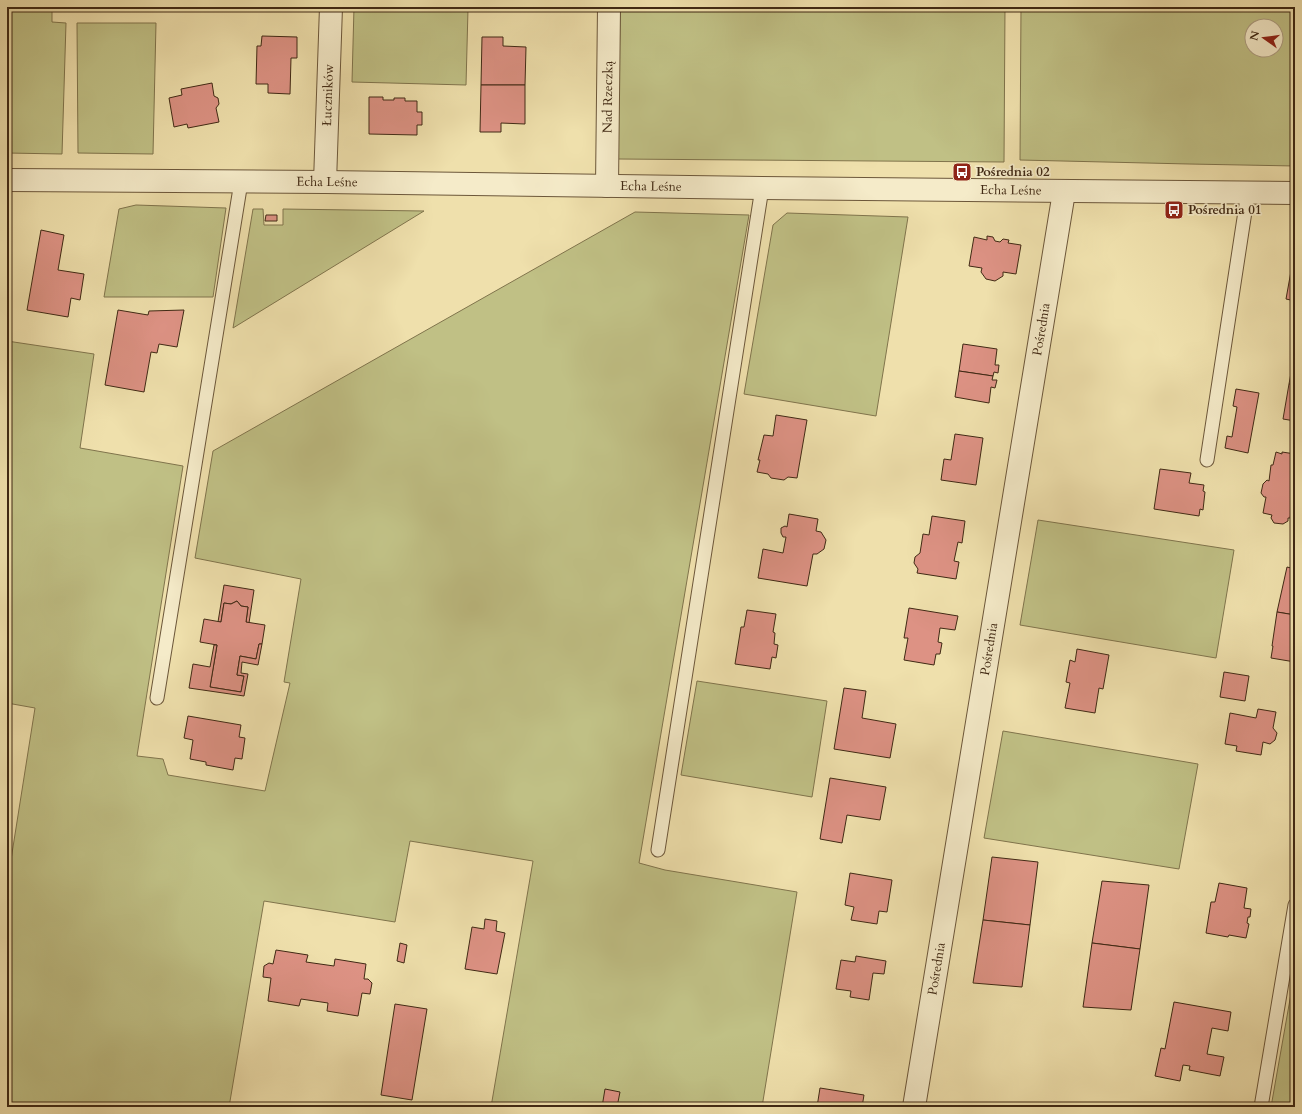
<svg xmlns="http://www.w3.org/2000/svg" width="1302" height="1114" viewBox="0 0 1302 1114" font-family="Cardo,serif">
	<rect width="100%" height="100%" fill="#efe0ac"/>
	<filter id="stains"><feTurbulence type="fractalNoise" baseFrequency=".005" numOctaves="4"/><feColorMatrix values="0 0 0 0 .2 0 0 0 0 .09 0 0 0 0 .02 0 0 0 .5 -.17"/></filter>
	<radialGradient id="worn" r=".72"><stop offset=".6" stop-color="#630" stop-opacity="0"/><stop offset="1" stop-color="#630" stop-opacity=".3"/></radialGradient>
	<g fill="#c0c085" stroke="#80744c" fill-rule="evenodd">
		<polygon points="7,7 52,7 52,22 66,23 62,154 7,153"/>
		<polygon points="354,7 468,9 466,85 352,82"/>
		<polygon points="620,7 1005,7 1004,162 618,159"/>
		<path d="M 1021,7 L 1295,7 L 1295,166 L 1189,164 L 1020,160 ZM 1252,26 L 1276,26 L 1276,50 L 1252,50 Z"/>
		<polygon points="77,23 156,23 153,154 78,153"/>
		<polygon points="136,205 226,208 213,297 104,297 119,209"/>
		<polygon points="253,209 263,209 264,225 283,225 283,209 424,211 233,328"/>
		<polygon points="635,212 749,215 639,863 665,870 797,892 762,1107 491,1107 533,861 410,841 395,922 264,901 229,1107 7,1107 7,885 35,708 7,703 7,341 94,354 80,448 183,466 137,756 163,759 168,775 265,791 290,683 284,682 301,579 195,558 213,451"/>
		<polygon points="787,213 908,217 876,416 744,394 773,225"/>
		<polygon points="1038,520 1234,550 1216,658 1020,625"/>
		<polygon points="697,681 827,701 812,797 681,775"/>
		<polygon points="1003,731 1198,764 1179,869 984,838"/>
		<polygon points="1295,971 1295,1107 1271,1107"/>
	</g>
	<g fill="#dd9284" stroke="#402914">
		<polygon points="262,36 297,37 297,58 291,58 290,94 268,93 268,84 256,84 257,46 261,46"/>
		<polygon points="482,37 503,37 503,46 526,47 525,85 481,85"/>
		<polygon points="212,83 214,96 218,98 219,104 216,108 219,122 188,128 187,124 174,127 169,98 182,95 181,89"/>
		<polygon points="481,85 525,85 525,124 501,123 501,132 480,132"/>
		<polygon points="369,97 383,97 383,100 394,100 394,98 405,98 405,101 417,101 417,112 422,112 422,125 417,125 417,135 369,134"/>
		<polygon points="266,215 277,215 277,221 265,221"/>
		<polygon points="41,230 64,235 58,270 84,274 80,300 71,298 68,317 27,310"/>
		<polygon points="987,236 993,237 995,241 1000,242 1003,239 1009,240 1008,243 1021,245 1016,274 1003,272 1003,276 995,281 986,279 981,272 982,268 969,266 974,237 987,240"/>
		<polygon points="1293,260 1295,260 1295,301 1286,299"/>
		<polygon points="118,310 148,315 149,311 184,310 177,347 159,344 157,353 151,352 144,392 105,385"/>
		<polygon points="963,344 997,349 995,365 999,365 998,373 994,372 993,376 959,371"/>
		<polygon points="1295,351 1295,385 1289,384"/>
		<polygon points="959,371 993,376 992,380 997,380 995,388 991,387 989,403 955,397"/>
		<polygon points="1289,384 1295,385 1295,421 1283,419"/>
		<polygon points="1236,389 1259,393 1248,453 1225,448 1227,436 1232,437 1237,407 1233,406"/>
		<polygon points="776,415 807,420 797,478 788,477 784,480 771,478 768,474 757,472 760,460 758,460 764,435 773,436"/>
		<polygon points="955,434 983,438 976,485 941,480 944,459 951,460"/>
		<polygon points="1276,452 1282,454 1282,452 1295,454 1295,502 1293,502 1290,518 1288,518 1288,521 1283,524 1274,523 1271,518 1272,515 1263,513 1266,497 1264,497 1261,493 1263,484 1267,480 1269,481 1271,465 1273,465"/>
		<polygon points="1160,469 1191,473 1189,483 1204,485 1203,491 1205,492 1203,510 1200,509 1199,516 1154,509"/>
		<polygon points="789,514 818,519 816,531 821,532 826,540 824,549 817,554 813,554 807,586 758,578 763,549 783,553 786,537 783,537 781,533 781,528 785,526 787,527"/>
		<polygon points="932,516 965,521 962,543 958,542 954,561 959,562 956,579 917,573 918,569 914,563 915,557 920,553 923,534 929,535"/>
		<polygon points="1287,567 1295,569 1295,615 1277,612"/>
		<polygon points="224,585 254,590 249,623 246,622 248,607 241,606 237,601 231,604 224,603 221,622 218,622"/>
		<polygon points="237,601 241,606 248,607 246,622 265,625 262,644 259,644 256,659 240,656 237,675 244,676 241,692 210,687 217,645 200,642 204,619 221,622 224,603 231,604"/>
		<polygon points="909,608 958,616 955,630 940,628 938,642 942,643 940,654 936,654 934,665 904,660 908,638 904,638"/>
		<polygon points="747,610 776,614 773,632 775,633 774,644 778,645 776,658 772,657 770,669 735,664 741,627 744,627"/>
		<polygon points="1277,612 1295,615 1295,662 1271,658 1273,646 1272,646"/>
		<polygon points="259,644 262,644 258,665 242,662 241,673 248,674 244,696 189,688 193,664 210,667 214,645 217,645 210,687 241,692 244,676 237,675 240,656 256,659"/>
		<polygon points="1077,649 1109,655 1103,689 1099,688 1095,713 1065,708 1070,683 1066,682 1070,660 1075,662"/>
		<polygon points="1224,672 1249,676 1245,701 1220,697"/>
		<polygon points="844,688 866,691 862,718 896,724 890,758 834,749"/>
		<polygon points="1258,709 1276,712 1273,728 1277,733 1275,740 1270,744 1263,742 1261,755 1236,751 1237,746 1225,744 1230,713 1256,718"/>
		<polygon points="188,716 241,725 239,737 245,738 242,759 235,758 233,770 206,765 206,762 190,759 193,740 184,738"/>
		<polygon points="830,778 886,787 880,820 847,815 842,843 820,839"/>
		<polygon points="992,857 1038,862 1030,925 983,920"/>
		<polygon points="850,873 892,880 887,912 879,911 877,924 851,920 854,907 845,905"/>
		<polygon points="1102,881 1149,885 1140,949 1092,943"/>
		<polygon points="1219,883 1247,888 1244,908 1251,909 1250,917 1248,917 1247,923 1249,924 1246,938 1229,935 1228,937 1206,933 1211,902 1215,902"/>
		<polygon points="485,919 497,921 496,931 505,933 497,974 465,969 472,927 484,929"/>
		<polygon points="983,920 1030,925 1022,987 973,983"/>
		<polygon points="400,943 407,945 404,963 397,961"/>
		<polygon points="1092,943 1140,949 1131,1010 1083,1007"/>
		<polygon points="276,950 308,955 306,962 334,966 335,959 366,964 364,979 368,979 372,983 370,994 362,993 358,1016 327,1011 328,1003 301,999 299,1006 268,1001 271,978 263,977 264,966 269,963 273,964"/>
		<polygon points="856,956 886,961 884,974 873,973 869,1000 850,997 851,991 836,989 841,960 855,962"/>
		<polygon points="1174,1002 1231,1012 1228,1031 1212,1028 1207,1054 1224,1057 1220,1076 1189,1070 1190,1066 1183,1065 1180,1081 1155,1076 1161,1048 1165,1049"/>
		<polygon points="395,1004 427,1009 412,1100 381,1095"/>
		<polygon points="820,1088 864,1095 862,1107 817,1107"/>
		<polygon points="605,1089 620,1092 617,1107 602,1107"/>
	</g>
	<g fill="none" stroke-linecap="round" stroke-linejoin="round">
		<defs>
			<g id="lane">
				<polyline points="1207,460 1248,192"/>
				<polyline points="157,698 241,182"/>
				<polyline points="658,850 762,188"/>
				<polyline points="1261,1107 1295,905"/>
			</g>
			<g id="street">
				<path id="s1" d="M 7,180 L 325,182 L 762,188 L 1295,193"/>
				<path id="s2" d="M 325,182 L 331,7"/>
				<path id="s3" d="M 607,186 L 609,7"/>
				<path id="s4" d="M 914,1107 L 1064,192"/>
			</g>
		</defs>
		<use href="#lane" stroke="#6c573a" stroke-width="15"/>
		<use href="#street" stroke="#6c573a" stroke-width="24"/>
		<use href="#lane" stroke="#f5ebc9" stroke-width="13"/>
		<use href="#street" stroke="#f5ebc9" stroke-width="22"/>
	</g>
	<defs>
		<symbol id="bus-square" viewBox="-11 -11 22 22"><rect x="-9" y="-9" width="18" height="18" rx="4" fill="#8f2418" stroke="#f5ebc9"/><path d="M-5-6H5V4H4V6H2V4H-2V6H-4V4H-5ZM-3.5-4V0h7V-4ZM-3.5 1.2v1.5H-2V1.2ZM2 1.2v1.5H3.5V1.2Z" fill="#fff"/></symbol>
	</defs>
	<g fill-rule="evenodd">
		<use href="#bus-square" x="951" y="161" width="22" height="22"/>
		<use href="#bus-square" x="1163" y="199" width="22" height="22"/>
	</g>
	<g text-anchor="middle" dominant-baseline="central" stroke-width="3.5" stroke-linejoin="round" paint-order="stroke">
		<g font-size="13" fill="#402914" stroke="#f5ebc9">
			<text stroke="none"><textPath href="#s2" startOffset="87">Łuczników</textPath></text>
			<text stroke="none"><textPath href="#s3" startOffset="89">Nad Rzeczką</textPath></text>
			<text stroke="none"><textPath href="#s1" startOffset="320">Echa Leśne</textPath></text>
			<text stroke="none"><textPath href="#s1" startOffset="644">Echa Leśne</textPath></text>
			<text stroke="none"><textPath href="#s1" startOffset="1004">Echa Leśne</textPath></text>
			<text stroke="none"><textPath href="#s4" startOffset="788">Pośrednia</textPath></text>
			<text stroke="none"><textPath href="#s4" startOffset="464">Pośrednia</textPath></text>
			<text stroke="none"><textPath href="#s4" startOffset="140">Pośrednia</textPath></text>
		</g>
		<g font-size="13" font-weight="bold" fill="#402914" stroke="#f5ebc9" text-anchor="start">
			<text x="976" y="172">Pośrednia 02</text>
			<text x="1188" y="210">Pośrednia 01</text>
		</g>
	</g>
	<rect width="1302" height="1114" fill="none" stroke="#efe0ac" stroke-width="24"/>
	<rect x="8" y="8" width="1286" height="1098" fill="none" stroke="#402914" stroke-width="2"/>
	<rect x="12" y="12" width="1278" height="1090" fill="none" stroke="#402914"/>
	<g transform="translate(1264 38) rotate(284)"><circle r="19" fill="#f5ebc9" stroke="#ad9d81"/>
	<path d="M0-3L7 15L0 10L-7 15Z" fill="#8f2418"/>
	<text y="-6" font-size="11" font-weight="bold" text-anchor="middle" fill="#402914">N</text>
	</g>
	<rect width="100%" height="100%" filter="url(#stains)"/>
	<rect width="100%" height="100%" fill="url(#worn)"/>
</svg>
